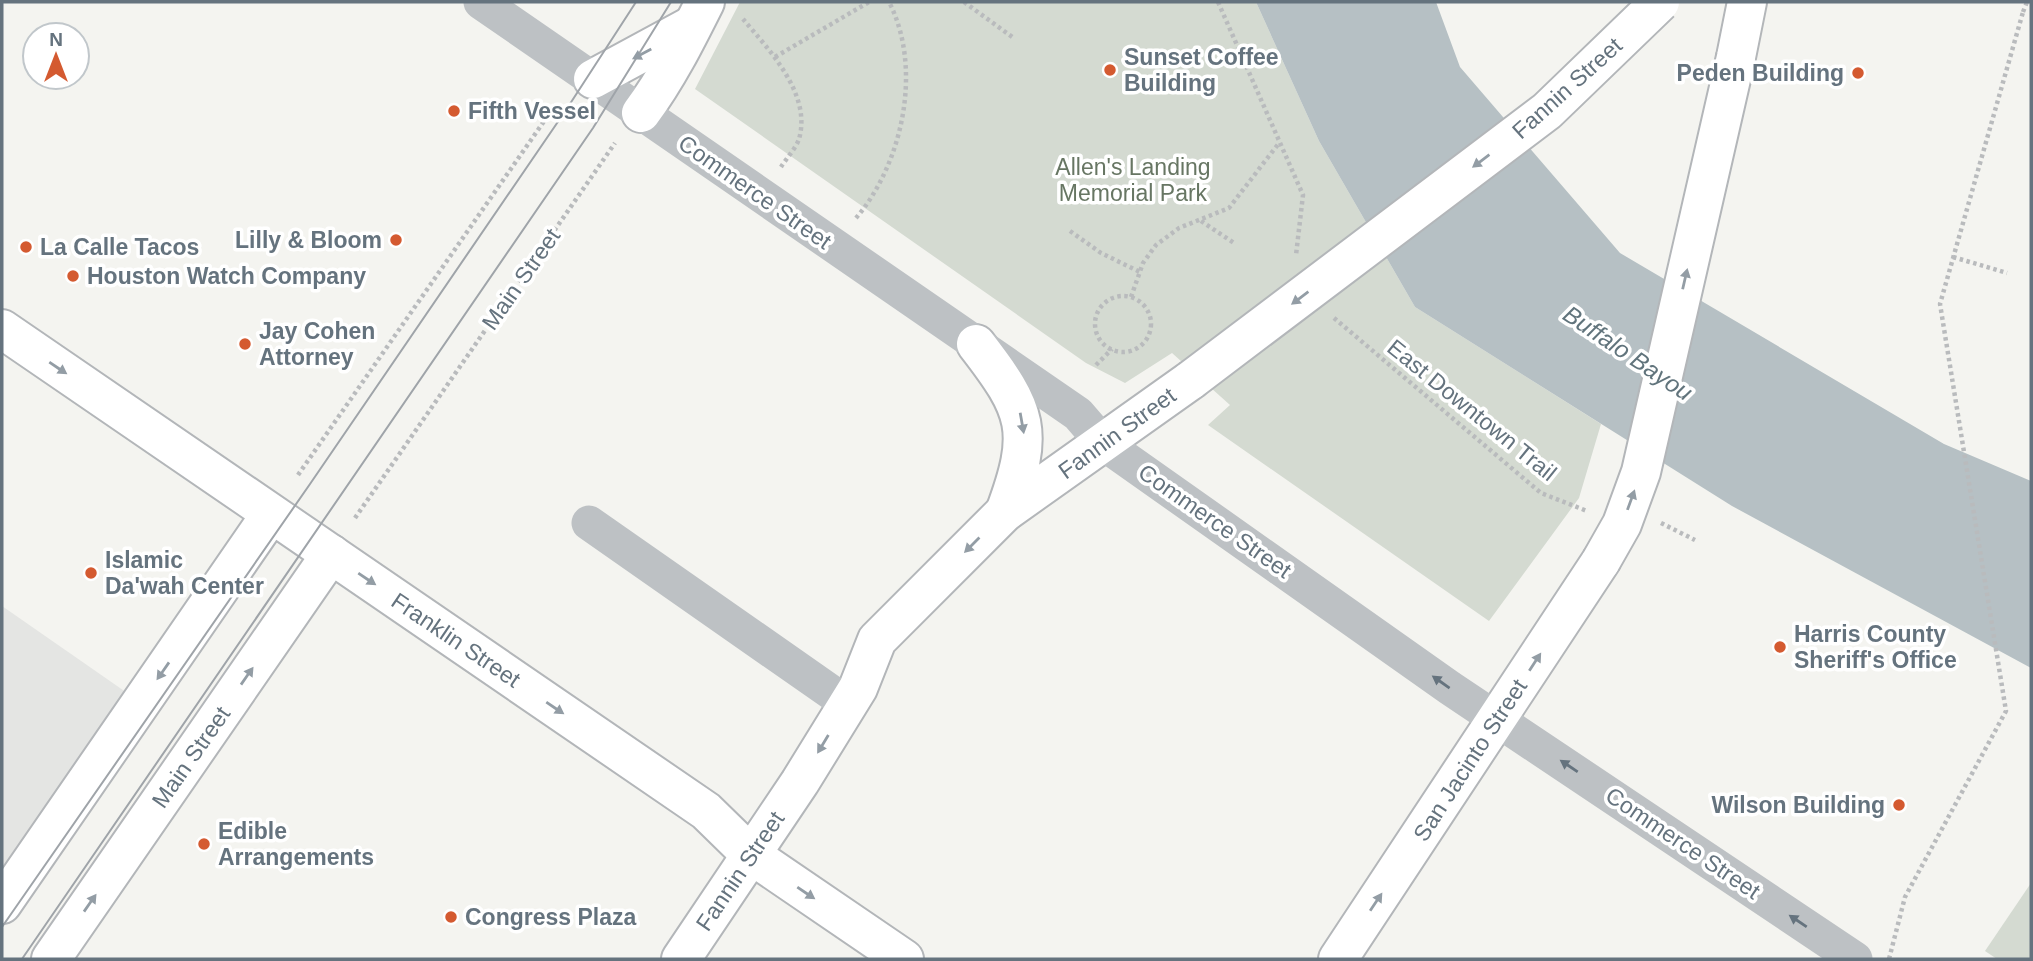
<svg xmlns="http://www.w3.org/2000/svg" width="2033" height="961" viewBox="0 0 2033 961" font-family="Helvetica,sans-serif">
	<rect width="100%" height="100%" fill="#f4f4f0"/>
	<polygon fill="#e4e5e3" points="2,606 130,695 2,880"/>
	<g fill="#d4dad1">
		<polygon points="740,2 1256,2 1319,141 1415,307 1601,424 1579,498 1489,621 1208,425 1230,405 1172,353 1125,383 1086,363 695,89"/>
		<polygon points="2031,883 2031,959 1997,959 1985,951"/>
	</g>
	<polygon fill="#b6c0c4" points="1256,2 1436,2 1460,67 1620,253 1944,444 2031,481 2031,668 1732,506 1415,307 1319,141"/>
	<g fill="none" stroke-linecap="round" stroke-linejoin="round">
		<defs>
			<g id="major">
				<polyline points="1736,57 1747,2"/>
				<polyline points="593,79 689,27"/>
				<path d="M 641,113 C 667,78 686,40 705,2"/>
				<polyline points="2,329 706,811 750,854 904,959"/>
				<path d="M 976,344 C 1028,411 1035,431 1005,512"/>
				<polyline points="2,904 271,514"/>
				<polyline points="51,959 331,554"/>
				<polyline points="681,959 800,782 858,688 877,640 1005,512 1191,380"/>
				<polyline points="1338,959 1601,561"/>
			</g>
		</defs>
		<use href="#major" stroke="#b3b6b9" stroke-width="42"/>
		<g stroke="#b9bbbd" stroke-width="4.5" stroke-dasharray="3.5 3.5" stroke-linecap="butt">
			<polyline points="964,2 1015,39"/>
			<polyline points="1218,2 1303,195 1296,255"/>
			<polyline points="2023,12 2027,2"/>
			<path d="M 743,19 C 769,50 812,94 799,139 C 796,148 786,159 781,167"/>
			<polyline points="775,57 869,2"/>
			<path d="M 856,218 C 903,163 923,68 889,2"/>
			<polyline points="1201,221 1234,243"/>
			<polyline points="1070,231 1101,253 1140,272"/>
			<polyline points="1953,257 2007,273"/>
			<circle cx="1123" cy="324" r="28"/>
			<polyline points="1131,297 1143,263 1156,245 1179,228 1229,208 1279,143"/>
			<polyline points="1334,318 1541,493 1587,511"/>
			<polyline points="1096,365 1112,349"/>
			<polyline points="298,475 556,104"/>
			<polyline points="355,518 615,143"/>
			<polyline points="1661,523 1695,540"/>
		</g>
		<g stroke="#bdc1c4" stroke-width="35">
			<polyline points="481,2 1078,414 1103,443 1450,688 1855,959"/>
			<polyline points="589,523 848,704"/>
		</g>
		<use href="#major" stroke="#fff" stroke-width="38"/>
		<g stroke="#9fa4a9" stroke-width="2">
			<polyline points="2,927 310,484 566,110 636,2"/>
			<polyline points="22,959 593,128 671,2"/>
		</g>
		<defs>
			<g id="major-bridge">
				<polyline points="1191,380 1547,111 1660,2"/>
				<polyline points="1601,561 1622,524 1641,472 1736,57"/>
			</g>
		</defs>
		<use href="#major-bridge" stroke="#b3b6b9" stroke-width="42" stroke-linecap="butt"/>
		<polyline stroke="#b9bbbd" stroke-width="4.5" stroke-dasharray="3.5 3.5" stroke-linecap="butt" points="1889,959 1905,897 2006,711 1940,304 2023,12"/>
		<use href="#major-bridge" stroke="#fff" stroke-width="38"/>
	</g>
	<defs><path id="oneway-solid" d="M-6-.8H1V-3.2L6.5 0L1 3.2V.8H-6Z" transform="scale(1.75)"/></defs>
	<g fill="#939da5">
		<use href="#oneway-solid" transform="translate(642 54) rotate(152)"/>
		<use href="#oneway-solid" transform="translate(1481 161) rotate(143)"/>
		<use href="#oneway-solid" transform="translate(1685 279) rotate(-77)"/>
		<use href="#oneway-solid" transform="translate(1300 298) rotate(143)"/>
		<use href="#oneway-solid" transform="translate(58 368) rotate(34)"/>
		<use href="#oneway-solid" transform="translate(1022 423) rotate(80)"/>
		<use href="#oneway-solid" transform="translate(1631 500) rotate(-70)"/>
		<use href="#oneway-solid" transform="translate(972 545) rotate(135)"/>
		<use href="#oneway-solid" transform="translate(367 579) rotate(34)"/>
		<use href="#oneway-solid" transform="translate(1535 662) rotate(-57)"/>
		<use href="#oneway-solid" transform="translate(163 671) rotate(125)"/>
		<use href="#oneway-solid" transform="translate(247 676) rotate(-55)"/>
		<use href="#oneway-solid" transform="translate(555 708) rotate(34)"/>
		<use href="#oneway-solid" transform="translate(823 744) rotate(121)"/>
		<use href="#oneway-solid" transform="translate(806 893) rotate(34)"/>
		<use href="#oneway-solid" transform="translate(1376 902) rotate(-56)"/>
		<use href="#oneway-solid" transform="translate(90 903) rotate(-55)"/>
	</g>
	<g fill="#65737e">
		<use href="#oneway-solid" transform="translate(1441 682) rotate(-145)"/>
		<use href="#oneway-solid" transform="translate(1569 766) rotate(-146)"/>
		<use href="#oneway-solid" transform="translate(1798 921) rotate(-146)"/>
	</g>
	<g fill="#d45a30" stroke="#fff" stroke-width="2.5">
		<circle cx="1110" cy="70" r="7"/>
		<circle cx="1858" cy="73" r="7"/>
		<circle cx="454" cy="111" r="7"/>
		<circle cx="396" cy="240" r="7"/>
		<circle cx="26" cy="247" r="7"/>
		<circle cx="73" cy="276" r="7"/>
		<circle cx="245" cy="344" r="7"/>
		<circle cx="91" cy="573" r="7"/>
		<circle cx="1780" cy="647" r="7"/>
		<circle cx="1899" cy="805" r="7"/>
		<circle cx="204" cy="844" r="7"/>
		<circle cx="451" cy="917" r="7"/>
	</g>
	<g text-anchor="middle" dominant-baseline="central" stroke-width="7" stroke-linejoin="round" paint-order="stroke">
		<g font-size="23" font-weight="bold" fill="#65737e" stroke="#fff" text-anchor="start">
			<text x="1124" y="57">Sunset Coffee<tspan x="1124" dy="26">Building</tspan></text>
			<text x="1844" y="73" text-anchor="end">Peden Building</text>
			<text x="468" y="111">Fifth Vessel</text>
			<text x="382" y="240" text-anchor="end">Lilly &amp; Bloom</text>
			<text x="40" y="247">La Calle Tacos</text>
			<text x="87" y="276">Houston Watch Company</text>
			<text x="259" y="331">Jay Cohen<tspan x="259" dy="26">Attorney</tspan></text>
			<text x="105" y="560">Islamic<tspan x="105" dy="26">Da'wah Center</tspan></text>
			<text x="1794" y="634">Harris County<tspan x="1794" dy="26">Sheriff's Office</tspan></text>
			<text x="1885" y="805" text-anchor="end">Wilson Building</text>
			<text x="218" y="831">Edible<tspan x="218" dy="26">Arrangements</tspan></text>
			<text x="465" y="917">Congress Plaza</text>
		</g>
		<g font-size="23" fill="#65737e" stroke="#fff">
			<text transform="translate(1567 88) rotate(-42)">Fannin Street</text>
			<text transform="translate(755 192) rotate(35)">Commerce Street</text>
			<text transform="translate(521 279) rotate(-55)">Main Street</text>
			<text transform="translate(1472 410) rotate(39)">East Downtown Trail</text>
			<text transform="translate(1117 433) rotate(-36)">Fannin Street</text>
			<text transform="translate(1215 521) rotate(35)">Commerce Street</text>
			<text transform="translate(456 640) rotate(34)">Franklin Street</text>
			<text transform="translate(191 757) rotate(-55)">Main Street</text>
			<text transform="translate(1470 760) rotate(-57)">San Jacinto Street</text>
			<text transform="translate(1683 843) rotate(34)">Commerce Street</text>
			<text transform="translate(740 871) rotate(-56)">Fannin Street</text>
		</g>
		<g font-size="23" fill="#677663" stroke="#fff">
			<text x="1133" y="167">Allen's Landing<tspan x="1133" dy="26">Memorial Park</tspan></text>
		</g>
		<g font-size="24" font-style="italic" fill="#61747c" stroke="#fff">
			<text transform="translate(1628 353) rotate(34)">Buffalo Bayou</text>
		</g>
	</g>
	<rect width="2033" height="961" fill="none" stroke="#65737e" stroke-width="7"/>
	<g transform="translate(56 56)"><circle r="33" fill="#ffffff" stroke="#c1c7cb" stroke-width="2"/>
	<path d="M0-5L12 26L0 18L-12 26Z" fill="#d45a30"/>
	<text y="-10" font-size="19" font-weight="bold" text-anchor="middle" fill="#65737e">N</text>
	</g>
</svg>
